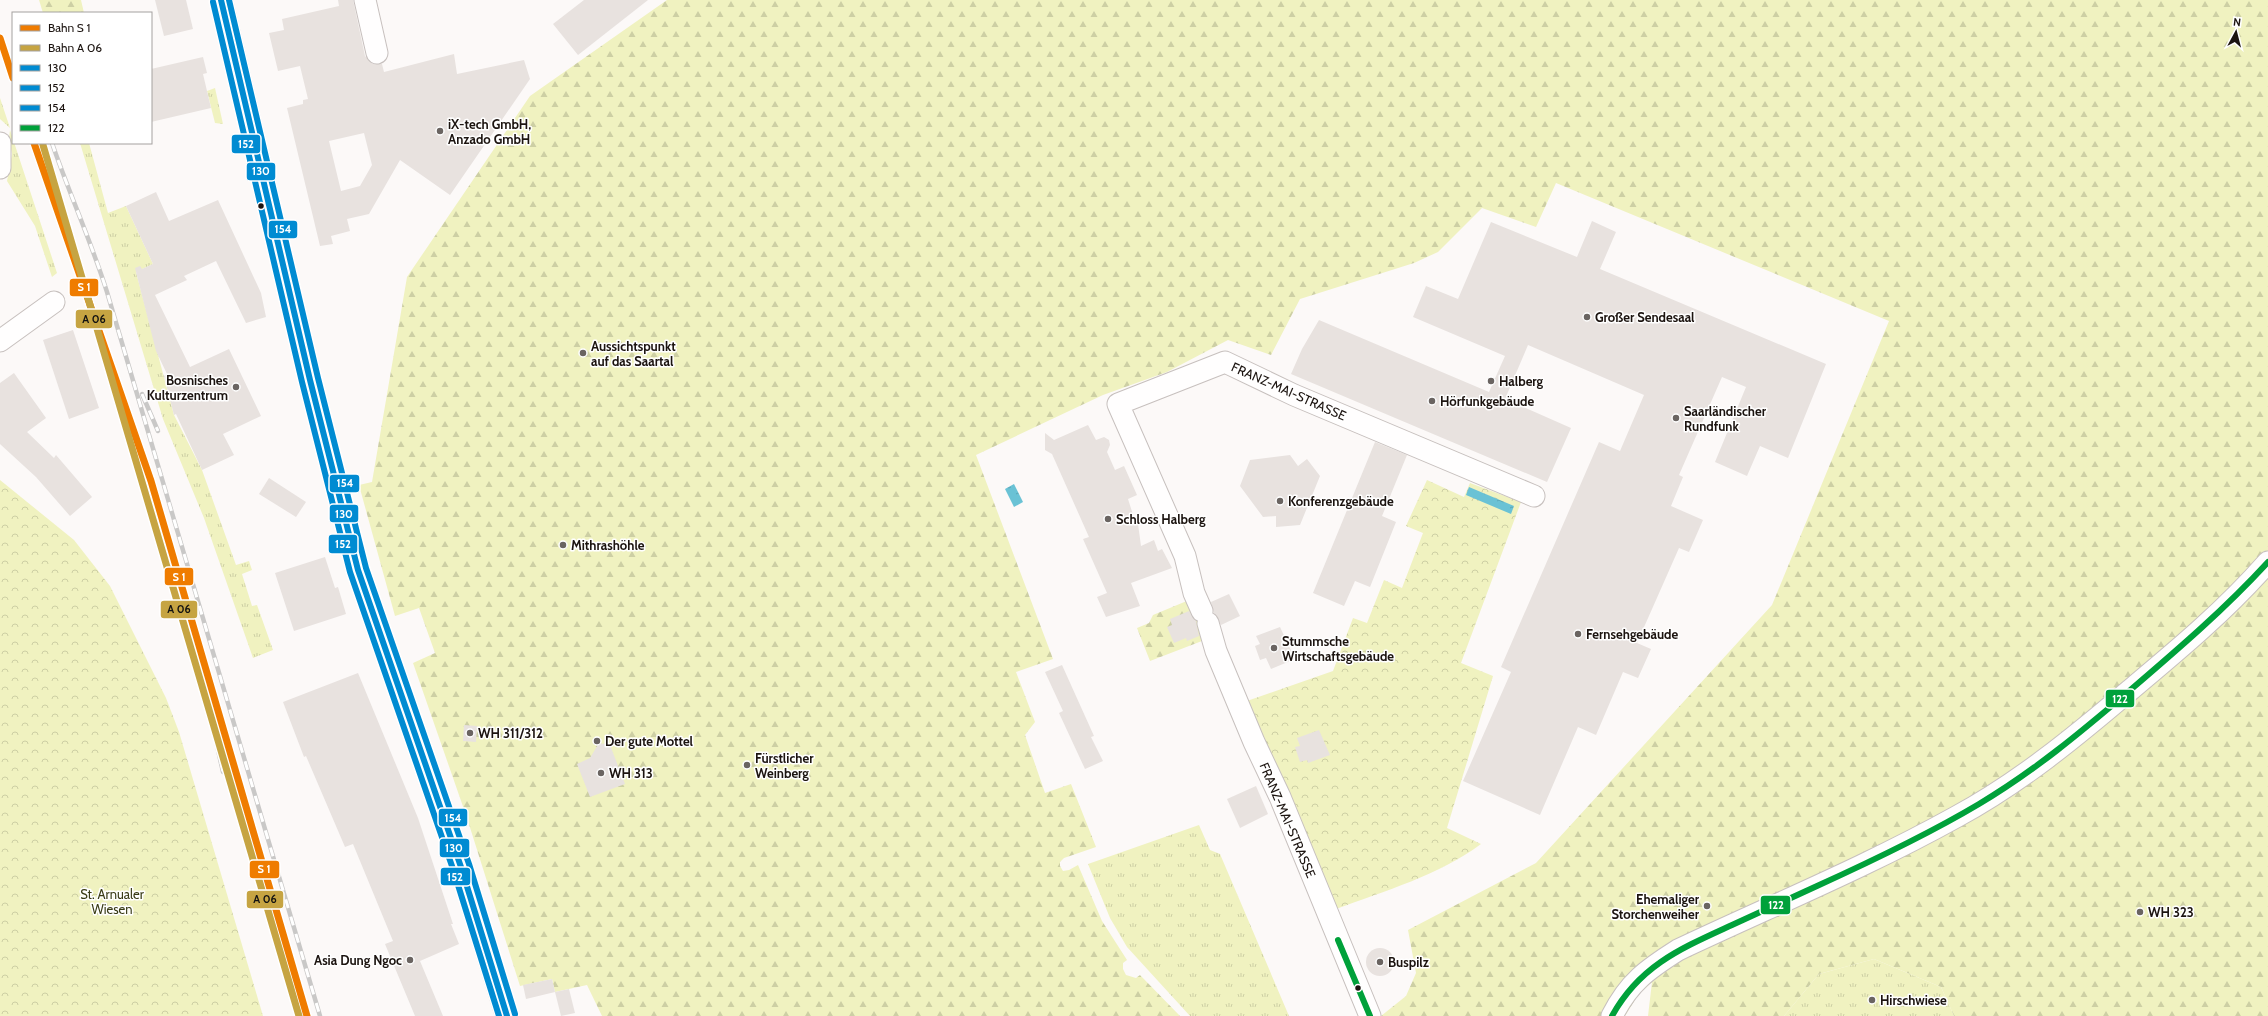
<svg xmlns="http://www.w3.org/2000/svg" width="2268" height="1016" viewBox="0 0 2268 1016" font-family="Cabin,sans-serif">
	<defs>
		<pattern id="grass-tufts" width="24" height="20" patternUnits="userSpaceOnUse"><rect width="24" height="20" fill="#f0f2c0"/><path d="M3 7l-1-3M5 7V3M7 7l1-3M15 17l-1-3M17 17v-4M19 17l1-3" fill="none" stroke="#cdcfa4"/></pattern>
		<pattern id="forest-firs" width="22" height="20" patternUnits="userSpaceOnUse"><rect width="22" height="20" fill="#f0f2c0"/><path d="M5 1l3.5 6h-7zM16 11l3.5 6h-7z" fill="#cdcfa4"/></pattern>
		<pattern id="park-crowns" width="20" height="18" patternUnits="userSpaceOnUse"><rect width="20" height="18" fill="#f0f2c0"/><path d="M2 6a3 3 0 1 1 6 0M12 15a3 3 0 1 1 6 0" fill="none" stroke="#cdcfa4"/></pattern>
		<pattern id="water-ripples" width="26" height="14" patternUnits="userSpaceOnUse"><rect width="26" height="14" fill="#6ac2d5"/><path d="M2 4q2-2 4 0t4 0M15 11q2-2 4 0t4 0" fill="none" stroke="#5ba6b6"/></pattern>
	</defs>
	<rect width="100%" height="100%" fill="#fcf9f8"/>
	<g fill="url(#grass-tufts)">
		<polygon points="215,88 223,124 215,123 207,91"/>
		<polygon points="0,98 10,128 0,119"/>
		<polygon points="10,130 57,273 52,277 35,226 7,181 12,154 9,138"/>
		<polygon points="80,143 89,143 108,213 126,206 153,264 136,272 174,415 202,470 236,565 249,561 252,570 242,574 252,606 257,605 273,650 253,658 204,518 163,419"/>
		<polygon points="1199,825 1210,850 1220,854 1289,1016 1190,1016 1127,947 1110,918 1088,864"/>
		<polygon points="1874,959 1941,987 1954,1016 1784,1016 1819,974"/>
	</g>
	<g fill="url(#forest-firs)">
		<polygon points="39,0 81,0 84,13 43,13"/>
		<polygon points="667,0 2268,0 2268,1016 1954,1016 1941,987 1874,959 1819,974 1784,1016 1648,1016 1652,982 1638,995 1625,1016 1381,1016 1406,996 1416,973 1408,930 1536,863 1772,605 1889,321 1556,183 1536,227 1482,208 1438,252 1414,263 1300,299 1271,355 1228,340 1167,372 1103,395 976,455 1053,659 1016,672 1035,722 1025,735 1045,793 1071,784 1096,847 1064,858 1060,862 1060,866 1063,871 1069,870 1078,865 1102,921 1127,960 1123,963 1123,969 1126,975 1136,978 1140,975 1180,1016 602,1016 587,985 555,992 552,979 520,986 467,818 413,663 435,653 419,608 395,616 359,485 372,482 407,277 530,96"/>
		<polygon points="1194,598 1202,641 1150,661 1137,628 1149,623 1153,615"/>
	</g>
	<g fill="url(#park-crowns)">
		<polygon points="0,480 74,540 110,586 166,698 179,732 263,1016 0,1016"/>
		<path d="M 1427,480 L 1464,497 L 1470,483 L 1521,502 L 1461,663 L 1493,676 L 1447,828 L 1481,844 C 1439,875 1385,891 1336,909 L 1244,702 L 1333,671 L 1353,618 L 1367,623 L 1384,580 L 1402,588 L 1423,533 L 1406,526 Z"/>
	</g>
	<g fill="url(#water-ripples)">
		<polygon points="1014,484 1023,502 1014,507 1005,489"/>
		<polygon points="1469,487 1514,506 1511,514 1466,495"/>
	</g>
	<g fill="#e8e2df" fill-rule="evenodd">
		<polygon points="155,0 186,0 193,29 164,36"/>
		<path d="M 338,0 L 353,0 L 365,56 L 373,64 L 382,64 L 384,72 L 454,54 L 457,74 L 524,60 L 530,79 L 450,195 L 400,160 L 369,214 L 347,219 L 350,231 L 331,236 L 333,244 L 320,246 L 287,108 L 303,104 L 303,100 L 308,99 L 300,66 L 278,71 L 269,33 L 284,30 L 282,19 L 339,6 ZM 364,133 L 372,165 L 360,186 L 341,191 L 329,141 Z"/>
		<polygon points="584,0 648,0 578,55 553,24"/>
		<polygon points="203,57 207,73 203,74 211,108 151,122 151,69"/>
		<polygon points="156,192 169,221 218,200 261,293 266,317 246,323 216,261 184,276 187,280 155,295 190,367 229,349 261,416 223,434 234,455 202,470 176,414 174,415 164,376 167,374 156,351 135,268 140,266 142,269 153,264 126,206"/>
		<polygon points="1592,221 1616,232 1600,269 1826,364 1788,458 1760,446 1747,476 1715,462 1746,387 1722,377 1679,475 1683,477 1671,506 1703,520 1689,552 1679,548 1637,643 1651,649 1638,678 1623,672 1596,735 1578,727 1540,815 1463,781 1511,672 1501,667 1599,442 1620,451 1644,395 1528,345 1505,399 1571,428 1547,482 1291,374 1302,349 1319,320 1489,392 1505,356 1413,317 1426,286 1458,299 1491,222 1577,257"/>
		<polygon points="73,330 99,408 69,419 43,340"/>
		<polygon points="14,373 46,418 27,432 54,458 56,455 92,497 70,516 36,477 0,444 0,383"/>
		<polygon points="1088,425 1096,440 1104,437 1109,440 1110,445 1107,452 1115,470 1124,466 1137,495 1128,499 1135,521 1138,524 1141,546 1154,540 1158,551 1162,549 1172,568 1131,583 1140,606 1106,617 1097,597 1107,593 1083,539 1089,537 1052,454 1045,450 1045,433 1054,440"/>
		<polygon points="1375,442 1407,455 1382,516 1396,522 1370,587 1355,581 1344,606 1313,593"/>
		<polygon points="1290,455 1298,466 1307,459 1320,476 1300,525 1276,527 1276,516 1263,517 1240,486 1250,460"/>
		<polygon points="269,478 306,502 296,517 259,494"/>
		<polygon points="325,557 335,588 338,587 346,614 294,631 275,573"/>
		<polygon points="1229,594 1240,616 1221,625 1214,613 1211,602"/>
		<polygon points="1189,611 1196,621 1199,636 1187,641 1186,638 1174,643 1167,627 1172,625 1170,619"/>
		<polygon points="1280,627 1295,659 1271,669 1266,658 1260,660 1255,646 1260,644 1256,636"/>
		<polygon points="1062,665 1094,736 1091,737 1103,761 1085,769 1059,713 1063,711 1045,672"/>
		<polygon points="358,673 418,818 453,924 451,924 459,944 420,961 443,1016 415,1016 385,944 393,941 353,844 345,847 306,756 304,757 283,702"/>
		<polygon points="464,725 477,726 476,742 463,741"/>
		<polygon points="1319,730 1330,755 1308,763 1307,760 1300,762 1295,747 1300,746 1297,738"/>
		<polygon points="599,743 610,745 625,784 590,797 577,764 590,758"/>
		<polygon points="1256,786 1268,814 1240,828 1227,799"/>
		<circle cx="1380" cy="962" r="14"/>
		<polygon points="552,979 555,992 526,999 523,985"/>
		<polygon points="569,989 575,1013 561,1016 555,992"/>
	</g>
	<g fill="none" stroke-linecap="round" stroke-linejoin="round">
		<defs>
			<g id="minor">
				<polyline points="365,0 377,53"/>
				<polyline points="0,143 0,168"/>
				<polyline points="0,341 54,302"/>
				<polyline points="1202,611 1194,593 1185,556 1118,404 1225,362 1294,395 1534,496"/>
				<polyline points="1208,623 1216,651 1254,742 1280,797 1370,1016"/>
				<path d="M 1612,1016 C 1629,982 1648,969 1678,950 C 1771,906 1866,867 1956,817 C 2019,783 2075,737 2129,691 C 2178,650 2226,610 2268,562"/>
			</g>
			<polyline id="major" points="221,0 310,380 358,570 461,867 507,1016"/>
		</defs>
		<use href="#minor" stroke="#c7c0be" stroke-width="23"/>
		<use href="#major" stroke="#c7c0be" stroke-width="24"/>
		<use href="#minor" stroke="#fffefe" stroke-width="21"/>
		<use href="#major" stroke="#fffefe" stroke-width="22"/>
		<defs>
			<g id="rail">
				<path d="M 52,143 C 69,193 91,241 107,292 L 320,1016"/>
				<polyline points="142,394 158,431"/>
				<polyline points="166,535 185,604 223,772"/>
			</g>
		</defs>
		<use href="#rail" stroke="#c9c8c7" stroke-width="4.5"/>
		<use href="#rail" stroke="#fff" stroke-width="3" stroke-dasharray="9" stroke-linecap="butt"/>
		<defs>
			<polyline id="bus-1" points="221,0 310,380 358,570 461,867 507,1016"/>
			<polyline id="bus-2" points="213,2 302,382 350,572 453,869 499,1016"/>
			<polyline id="bus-3" points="229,0 318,378 366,568 469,864 515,1014"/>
			<g id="bus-4">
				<polyline points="1338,940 1370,1016"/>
				<path d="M 1612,1016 C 1640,965 1682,948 1732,925 C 1760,912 1789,899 1817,886 C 1872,861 1927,835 1979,804 C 2033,772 2081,732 2128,692 C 2177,650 2225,609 2268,562"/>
			</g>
		</defs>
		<use href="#bus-1" stroke="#fff" stroke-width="9"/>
		<use href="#bus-2" stroke="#fff" stroke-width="9"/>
		<use href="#bus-3" stroke="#fff" stroke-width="9"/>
		<use href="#bus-4" stroke="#fff" stroke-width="9"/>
		<use href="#bus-1" stroke="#008bd2" stroke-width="6"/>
		<use href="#bus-2" stroke="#008bd2" stroke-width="6"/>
		<use href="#bus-3" stroke="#008bd2" stroke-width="6"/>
		<use href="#bus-4" stroke="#00a13a" stroke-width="6"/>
		<defs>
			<g id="rail-1">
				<polyline points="0,38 13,78"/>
				<polyline points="34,143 151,481 307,1016"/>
			</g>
			<polyline id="rail-2" points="43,145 299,1016"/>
		</defs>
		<use href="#rail-1" stroke="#fff" stroke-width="10"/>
		<use href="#rail-2" stroke="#fff" stroke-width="10"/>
		<use href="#rail-1" stroke="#ef7c00" stroke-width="7"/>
		<use href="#rail-2" stroke="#c6a442" stroke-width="7"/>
	</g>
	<g fill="#6a6461" stroke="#fff" stroke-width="1.5">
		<circle cx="440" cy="131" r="4"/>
		<circle cx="1587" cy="317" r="4"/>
		<circle cx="583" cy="353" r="4"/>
		<circle cx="1491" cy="381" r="4"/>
		<circle cx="236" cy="387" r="4"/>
		<circle cx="1432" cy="401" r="4"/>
		<circle cx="1676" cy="418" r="4"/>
		<circle cx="1280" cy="501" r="4"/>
		<circle cx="1108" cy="519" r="4"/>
		<circle cx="563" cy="545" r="4"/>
		<circle cx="1578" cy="634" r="4"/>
		<circle cx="1274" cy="648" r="4"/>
		<circle cx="470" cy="733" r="4"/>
		<circle cx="597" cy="741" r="4"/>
		<circle cx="747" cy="765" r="4"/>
		<circle cx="601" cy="773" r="4"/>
		<circle cx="1707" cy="906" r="4"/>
		<circle cx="2140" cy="912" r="4"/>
		<circle cx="410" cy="960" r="4"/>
		<circle cx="1380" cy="962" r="4"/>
		<circle cx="1872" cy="1000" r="4"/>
	</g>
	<g fill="#1c1410" stroke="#fff" stroke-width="1.5">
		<circle cx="261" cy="206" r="3.5"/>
		<circle cx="1358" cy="988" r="3.5"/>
	</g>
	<g text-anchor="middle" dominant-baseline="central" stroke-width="3" stroke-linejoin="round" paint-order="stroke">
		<g font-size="13" font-weight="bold" fill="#1c1410" stroke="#fff" text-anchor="start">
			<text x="448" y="124">iX-tech GmbH,<tspan x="448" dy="15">Anzado GmbH</tspan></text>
			<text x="1595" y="317">Großer Sendesaal</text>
			<text x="591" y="346">Aussichtspunkt<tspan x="591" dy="15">auf das Saartal</tspan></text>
			<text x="228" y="380" text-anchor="end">Bosnisches<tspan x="228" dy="15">Kulturzentrum</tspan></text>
			<text x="1499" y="381">Halberg</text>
			<text x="1440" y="401">Hörfunkgebäude</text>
			<text x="1684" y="411">Saarländischer<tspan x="1684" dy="15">Rundfunk</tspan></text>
			<text x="1288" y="501">Konferenzgebäude</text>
			<text x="1116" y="519">Schloss Halberg</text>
			<text x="571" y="545">Mithrashöhle</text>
			<text x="1586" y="634">Fernsehgebäude</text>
			<text x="1282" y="641">Stummsche<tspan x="1282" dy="15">Wirtschaftsgebäude</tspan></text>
			<text x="478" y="733">WH 311/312</text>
			<text x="605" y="741">Der gute Mottel</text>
			<text x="755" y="758">Fürstlicher<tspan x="755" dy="15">Weinberg</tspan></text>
			<text x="609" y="773">WH 313</text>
			<text x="1699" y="899" text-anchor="end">Ehemaliger<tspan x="1699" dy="15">Storchenweiher</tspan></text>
			<text x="2148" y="912">WH 323</text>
			<text x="402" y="960" text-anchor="end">Asia Dung Ngoc</text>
			<text x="1388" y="962">Buspilz</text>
			<text x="1880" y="1000">Hirschwiese</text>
		</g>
		<g font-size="13" fill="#1c1410" stroke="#fff">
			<text transform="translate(1289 391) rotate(24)">FRANZ-MAI-STRASSE</text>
			<text transform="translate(1288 820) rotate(67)">FRANZ-MAI-STRASSE</text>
		</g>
		<g font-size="13" fill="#3a3c16" stroke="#fff">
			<text x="112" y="894">St. Arnualer<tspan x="112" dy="15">Wiesen</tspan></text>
		</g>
	</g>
	<g stroke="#fff" stroke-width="1.5">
		<rect x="231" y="134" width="30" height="20" rx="4" fill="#008bd2"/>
		<rect x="246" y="162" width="30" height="19" rx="4" fill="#008bd2"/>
		<rect x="268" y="220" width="30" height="19" rx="4" fill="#008bd2"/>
		<rect x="69" y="278" width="30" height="19" rx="4" fill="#ef7c00"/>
		<rect x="75" y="309" width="38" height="20" rx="4" fill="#c6a442"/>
		<rect x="329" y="474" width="31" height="19" rx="4" fill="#008bd2"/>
		<rect x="329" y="504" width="30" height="19" rx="4" fill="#008bd2"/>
		<rect x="328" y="534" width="30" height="20" rx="4" fill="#008bd2"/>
		<rect x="164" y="567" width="30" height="19" rx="4" fill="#ef7c00"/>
		<rect x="160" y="600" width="38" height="19" rx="4" fill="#c6a442"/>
		<rect x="2105" y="689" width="30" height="19" rx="4" fill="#00a13a"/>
		<rect x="438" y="808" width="30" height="19" rx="4" fill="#008bd2"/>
		<rect x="439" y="838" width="31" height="20" rx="4" fill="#008bd2"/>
		<rect x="249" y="860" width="31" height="19" rx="4" fill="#ef7c00"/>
		<rect x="440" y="867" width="31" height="19" rx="4" fill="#008bd2"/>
		<rect x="246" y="890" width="38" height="19" rx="4" fill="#c6a442"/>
		<rect x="1760" y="895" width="31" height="20" rx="4" fill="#00a13a"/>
	</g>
	<g font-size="11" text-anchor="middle" font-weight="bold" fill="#fff">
		<text x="246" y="148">152</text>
		<text x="261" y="175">130</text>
		<text x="283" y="233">154</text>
		<text x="84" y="291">S 1</text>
		<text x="345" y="487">154</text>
		<text x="344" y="518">130</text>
		<text x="343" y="548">152</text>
		<text x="179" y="581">S 1</text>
		<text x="2120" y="703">122</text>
		<text x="453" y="822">154</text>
		<text x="454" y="852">130</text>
		<text x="264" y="873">S 1</text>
		<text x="455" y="881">152</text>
		<text x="1776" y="909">122</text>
	</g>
	<g font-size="11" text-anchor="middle" font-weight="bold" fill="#111">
		<text x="94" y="323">A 06</text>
		<text x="179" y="613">A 06</text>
		<text x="265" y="903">A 06</text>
	</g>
	<rect x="12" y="12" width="140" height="132" fill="#ffffff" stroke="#a4a19f"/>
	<rect x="20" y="25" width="20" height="6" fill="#ef7c00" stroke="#a4a19f"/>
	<text x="48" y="32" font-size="12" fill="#1c1410">Bahn S 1</text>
	<rect x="20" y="45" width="20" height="6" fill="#c6a442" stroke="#a4a19f"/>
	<text x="48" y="52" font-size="12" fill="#1c1410">Bahn A 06</text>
	<rect x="20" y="65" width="20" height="6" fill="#008bd2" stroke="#a4a19f"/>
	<text x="48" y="72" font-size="12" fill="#1c1410">130</text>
	<rect x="20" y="85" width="20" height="6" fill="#008bd2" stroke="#a4a19f"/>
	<text x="48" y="92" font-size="12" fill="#1c1410">152</text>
	<rect x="20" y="105" width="20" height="6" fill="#008bd2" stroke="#a4a19f"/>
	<text x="48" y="112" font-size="12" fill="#1c1410">154</text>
	<rect x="20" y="125" width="20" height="6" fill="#00a13a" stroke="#a4a19f"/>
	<text x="48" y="132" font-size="12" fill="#1c1410">122</text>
	<g transform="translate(2236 32) rotate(7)" stroke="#ffffff" stroke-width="3" paint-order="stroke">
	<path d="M0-3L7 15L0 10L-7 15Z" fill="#1c1410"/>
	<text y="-6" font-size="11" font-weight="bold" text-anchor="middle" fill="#1c1410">N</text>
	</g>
</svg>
